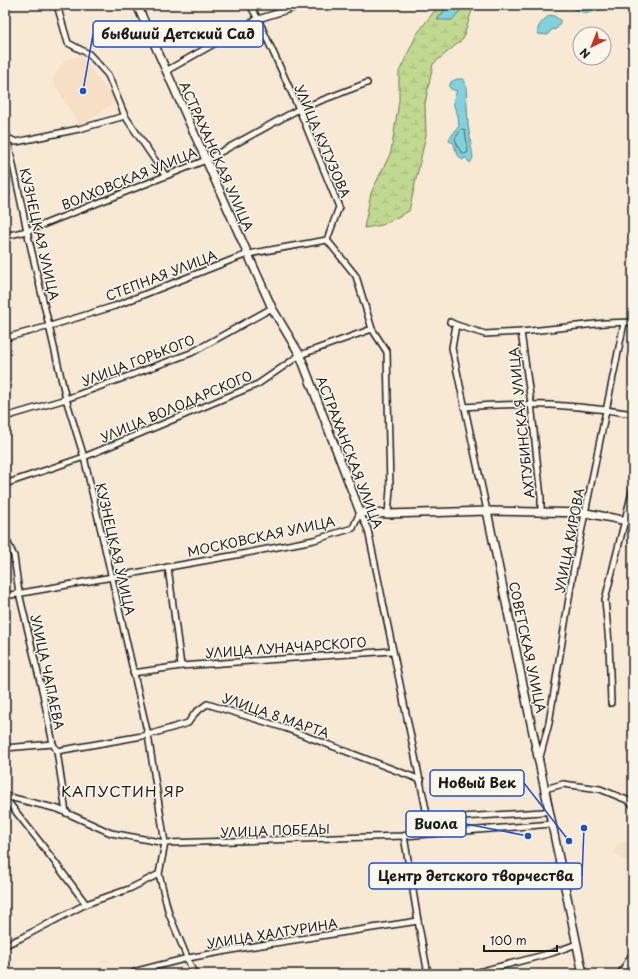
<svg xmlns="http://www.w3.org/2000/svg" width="638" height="979" viewBox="0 0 638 979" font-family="'Playpen Sans',sans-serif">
	<defs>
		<pattern id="wetland-marsh" width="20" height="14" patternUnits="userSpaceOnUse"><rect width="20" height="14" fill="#c0d98f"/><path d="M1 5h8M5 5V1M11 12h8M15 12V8" fill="none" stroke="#a4ba7b"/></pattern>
	</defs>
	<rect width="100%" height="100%" fill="#f8e9d5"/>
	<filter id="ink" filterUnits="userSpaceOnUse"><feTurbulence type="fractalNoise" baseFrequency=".025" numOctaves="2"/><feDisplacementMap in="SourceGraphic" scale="8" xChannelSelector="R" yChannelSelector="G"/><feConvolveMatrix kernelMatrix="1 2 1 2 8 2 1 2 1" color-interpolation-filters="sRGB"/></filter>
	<g filter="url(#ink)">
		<g fill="#f6dfc5">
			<polygon points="80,55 116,101 80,126 52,80 64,60"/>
			<polygon points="633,839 633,866 614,853 617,844"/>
		</g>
		<polygon fill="url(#wetland-marsh)" stroke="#6e7a56" points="439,5 449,5 437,19 452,20 465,5 475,5 472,10 463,39 433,64 425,104 426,135 409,211 382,225 364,228 371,193 391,152 399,101 399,72 417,34"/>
		<g fill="#81d2dc" stroke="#59898f">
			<polygon points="449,5 465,5 452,20 437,20"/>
			<polygon points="565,5 624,5 585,13"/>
			<path d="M 549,15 L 554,16 L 560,20 L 560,24 L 556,29 L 551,30 L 548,35 L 538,34 C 536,25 544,21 549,15 Z"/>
			<path d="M 457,79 L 464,79 L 466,86 L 468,125 L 473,158 L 470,163 L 465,157 L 463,160 C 457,156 455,150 454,143 L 449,141 L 449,139 L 459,126 C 458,122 459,117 457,113 C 453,105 452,100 457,91 L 451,89 L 449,87 L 451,82 Z"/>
		</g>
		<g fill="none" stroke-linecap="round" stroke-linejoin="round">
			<polygon stroke="#446569" stroke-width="1" points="462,129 465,130 468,152 467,153 463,154 459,149 455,139"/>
			<defs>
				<g id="street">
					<polyline points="57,5 68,43 89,54 108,75 125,116 165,175"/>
					<polyline points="250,5 258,19 299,109 339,207 327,240 356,276 372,329 387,352 390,489 388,514"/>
					<polyline points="166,71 258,19 303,5"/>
					<polyline points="5,127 27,231 66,399 84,457 148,735 165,843 159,874 169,914 194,974"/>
					<polyline points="6,137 16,142 79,129 125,116"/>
					<polyline points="5,236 27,231 206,160 299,109 367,83"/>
					<polyline points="450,322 456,325 485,334 521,332 605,323 633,322"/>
					<polyline points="456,325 452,348 487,511"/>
					<polyline points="521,332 531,403 541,498 541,513"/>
					<polyline points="5,338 50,326 115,306 234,259 248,254 327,240"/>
					<path d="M 464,407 C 521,402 577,404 633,414"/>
					<polyline points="5,417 66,399 191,353 272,308"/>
					<polyline points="5,484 84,457 258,384 300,355 372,329"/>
					<polyline points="360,512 368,530 428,819 404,836 418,921 428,974"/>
					<polyline points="5,537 14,556 19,593 43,694 53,744 57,751 66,813"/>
					<polyline points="168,567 181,666"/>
					<polyline points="5,596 231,556 314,540 353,528 360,512"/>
					<polyline points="133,673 181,666 392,651"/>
					<polyline points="611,703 609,643 605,600 633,488"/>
					<polyline points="5,748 53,744"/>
					<polyline points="57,751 148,735 188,723 195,713 207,704 285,728 421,780"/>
					<polyline points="539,761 549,723 574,567 624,323"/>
					<polyline points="545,789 563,784 600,789 627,800 633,805"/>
					<polyline points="5,796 58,809 111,833 165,843 404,836 552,824"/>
					<polyline points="5,798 39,841 86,904"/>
					<polyline points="428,819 543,812 549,811"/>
					<polyline points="5,945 21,938 86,904 129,889 159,874"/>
					<polyline points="131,974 137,971 188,958 248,947 418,921"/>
					<polyline points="470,974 552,953 577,944"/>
					<polyline points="620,974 633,953"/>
				</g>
				<g id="secondary">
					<polyline points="137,5 272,308 300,355 360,512 388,514 487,511 586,513 633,522"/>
					<polyline points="487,511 583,974"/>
				</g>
			</defs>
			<use href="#street" stroke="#1c1c1c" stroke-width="8"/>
			<use href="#secondary" stroke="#1c1c1c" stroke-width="10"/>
			<use href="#street" stroke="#fbf7ec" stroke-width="5"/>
			<use href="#secondary" stroke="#fbf7ec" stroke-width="7"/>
		</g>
	</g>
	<g text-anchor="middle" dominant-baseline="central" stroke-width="3" stroke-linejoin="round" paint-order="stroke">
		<g font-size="13" fill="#1c1c1c" stroke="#fbf7ec">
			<text transform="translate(323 141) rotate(67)">УЛИЦА КУТУЗОВА</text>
			<text transform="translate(217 156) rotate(66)">АСТРАХАНСКАЯ УЛИЦА</text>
			<text transform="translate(129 178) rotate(-22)">ВОЛХОВСКАЯ УЛИЦА</text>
			<text transform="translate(40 234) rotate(77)">КУЗНЕЦКАЯ УЛИЦА</text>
			<text transform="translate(161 275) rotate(-21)">СТЕПНАЯ УЛИЦА</text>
			<text transform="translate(138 360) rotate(-21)">УЛИЦА ГОРЬКОГО</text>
			<text transform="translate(176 406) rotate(-23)">УЛИЦА ВОЛОДАРСКОГО</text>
			<text transform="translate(521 423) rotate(-96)">АХТУБИНСКАЯ УЛИЦА</text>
			<text transform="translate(350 452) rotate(69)">АСТРАХАНСКАЯ УЛИЦА</text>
			<text transform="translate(261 536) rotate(-12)">МОСКОВСКАЯ УЛИЦА</text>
			<text transform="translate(569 540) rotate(-79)">УЛИЦА КИРОВА</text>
			<text transform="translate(116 549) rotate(77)">КУЗНЕЦКАЯ УЛИЦА</text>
			<text transform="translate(286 647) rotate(-4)">УЛИЦА ЛУНАЧАРСКОГО</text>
			<text transform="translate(528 647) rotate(78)">СОВЕТСКАЯ УЛИЦА</text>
			<text transform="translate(48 672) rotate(78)">УЛИЦА ЧАПАЕВА</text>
			<text transform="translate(276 715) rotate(19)">УЛИЦА 8 МАРТА</text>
			<text transform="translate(275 830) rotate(-2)">УЛИЦА ПОБЕДЫ</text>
			<text transform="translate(272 933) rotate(-9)">УЛИЦА ХАЛТУРИНА</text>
		</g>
		<g font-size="15" letter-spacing="1" fill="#1c1c1c" stroke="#fbf7ec">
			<text x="123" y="790">КАПУСТИН ЯР</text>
		</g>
	</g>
	<path fill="none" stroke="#1d4ed8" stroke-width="1.5" d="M83 91L93 34M569 841L524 783M528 836L466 824M584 828L582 876"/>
	<g fill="#1d4ed8" stroke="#fbf7ec" stroke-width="1.5">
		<circle cx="83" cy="91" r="4"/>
		<circle cx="569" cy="841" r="4"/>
		<circle cx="528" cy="836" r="4"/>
		<circle cx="584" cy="828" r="4"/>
	</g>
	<g fill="#fbf7ec" stroke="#1d4ed8" stroke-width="1.5">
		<rect x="93" y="21" width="170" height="26" rx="4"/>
		<rect x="430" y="770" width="94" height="26" rx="4"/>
		<rect x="406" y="811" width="60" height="26" rx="4"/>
		<rect x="369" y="863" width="213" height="26" rx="4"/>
	</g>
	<g font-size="14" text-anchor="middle" font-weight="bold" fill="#1c1c1c">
		<text x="178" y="39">бывший Детский Сад</text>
		<text x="477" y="788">Новый Век</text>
		<text x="436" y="829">Виола</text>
		<text x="476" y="881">Центр детского творчества</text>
	</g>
	<rect width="638" height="979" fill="none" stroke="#fbf7ec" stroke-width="20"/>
	<rect x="10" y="10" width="618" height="959" fill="none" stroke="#1c1c1c" stroke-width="1.5" filter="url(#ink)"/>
	<g transform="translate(592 46) rotate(223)"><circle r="19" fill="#fbf7ec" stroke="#a29f99"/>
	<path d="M0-3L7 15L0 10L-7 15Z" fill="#c8321e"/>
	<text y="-6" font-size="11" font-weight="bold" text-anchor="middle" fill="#1c1c1c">N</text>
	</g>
	<path d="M484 945v6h73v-6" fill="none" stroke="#1c1c1c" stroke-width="2"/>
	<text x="490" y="945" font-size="12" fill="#1c1c1c" stroke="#fbf7ec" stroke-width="3" paint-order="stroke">100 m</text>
</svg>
